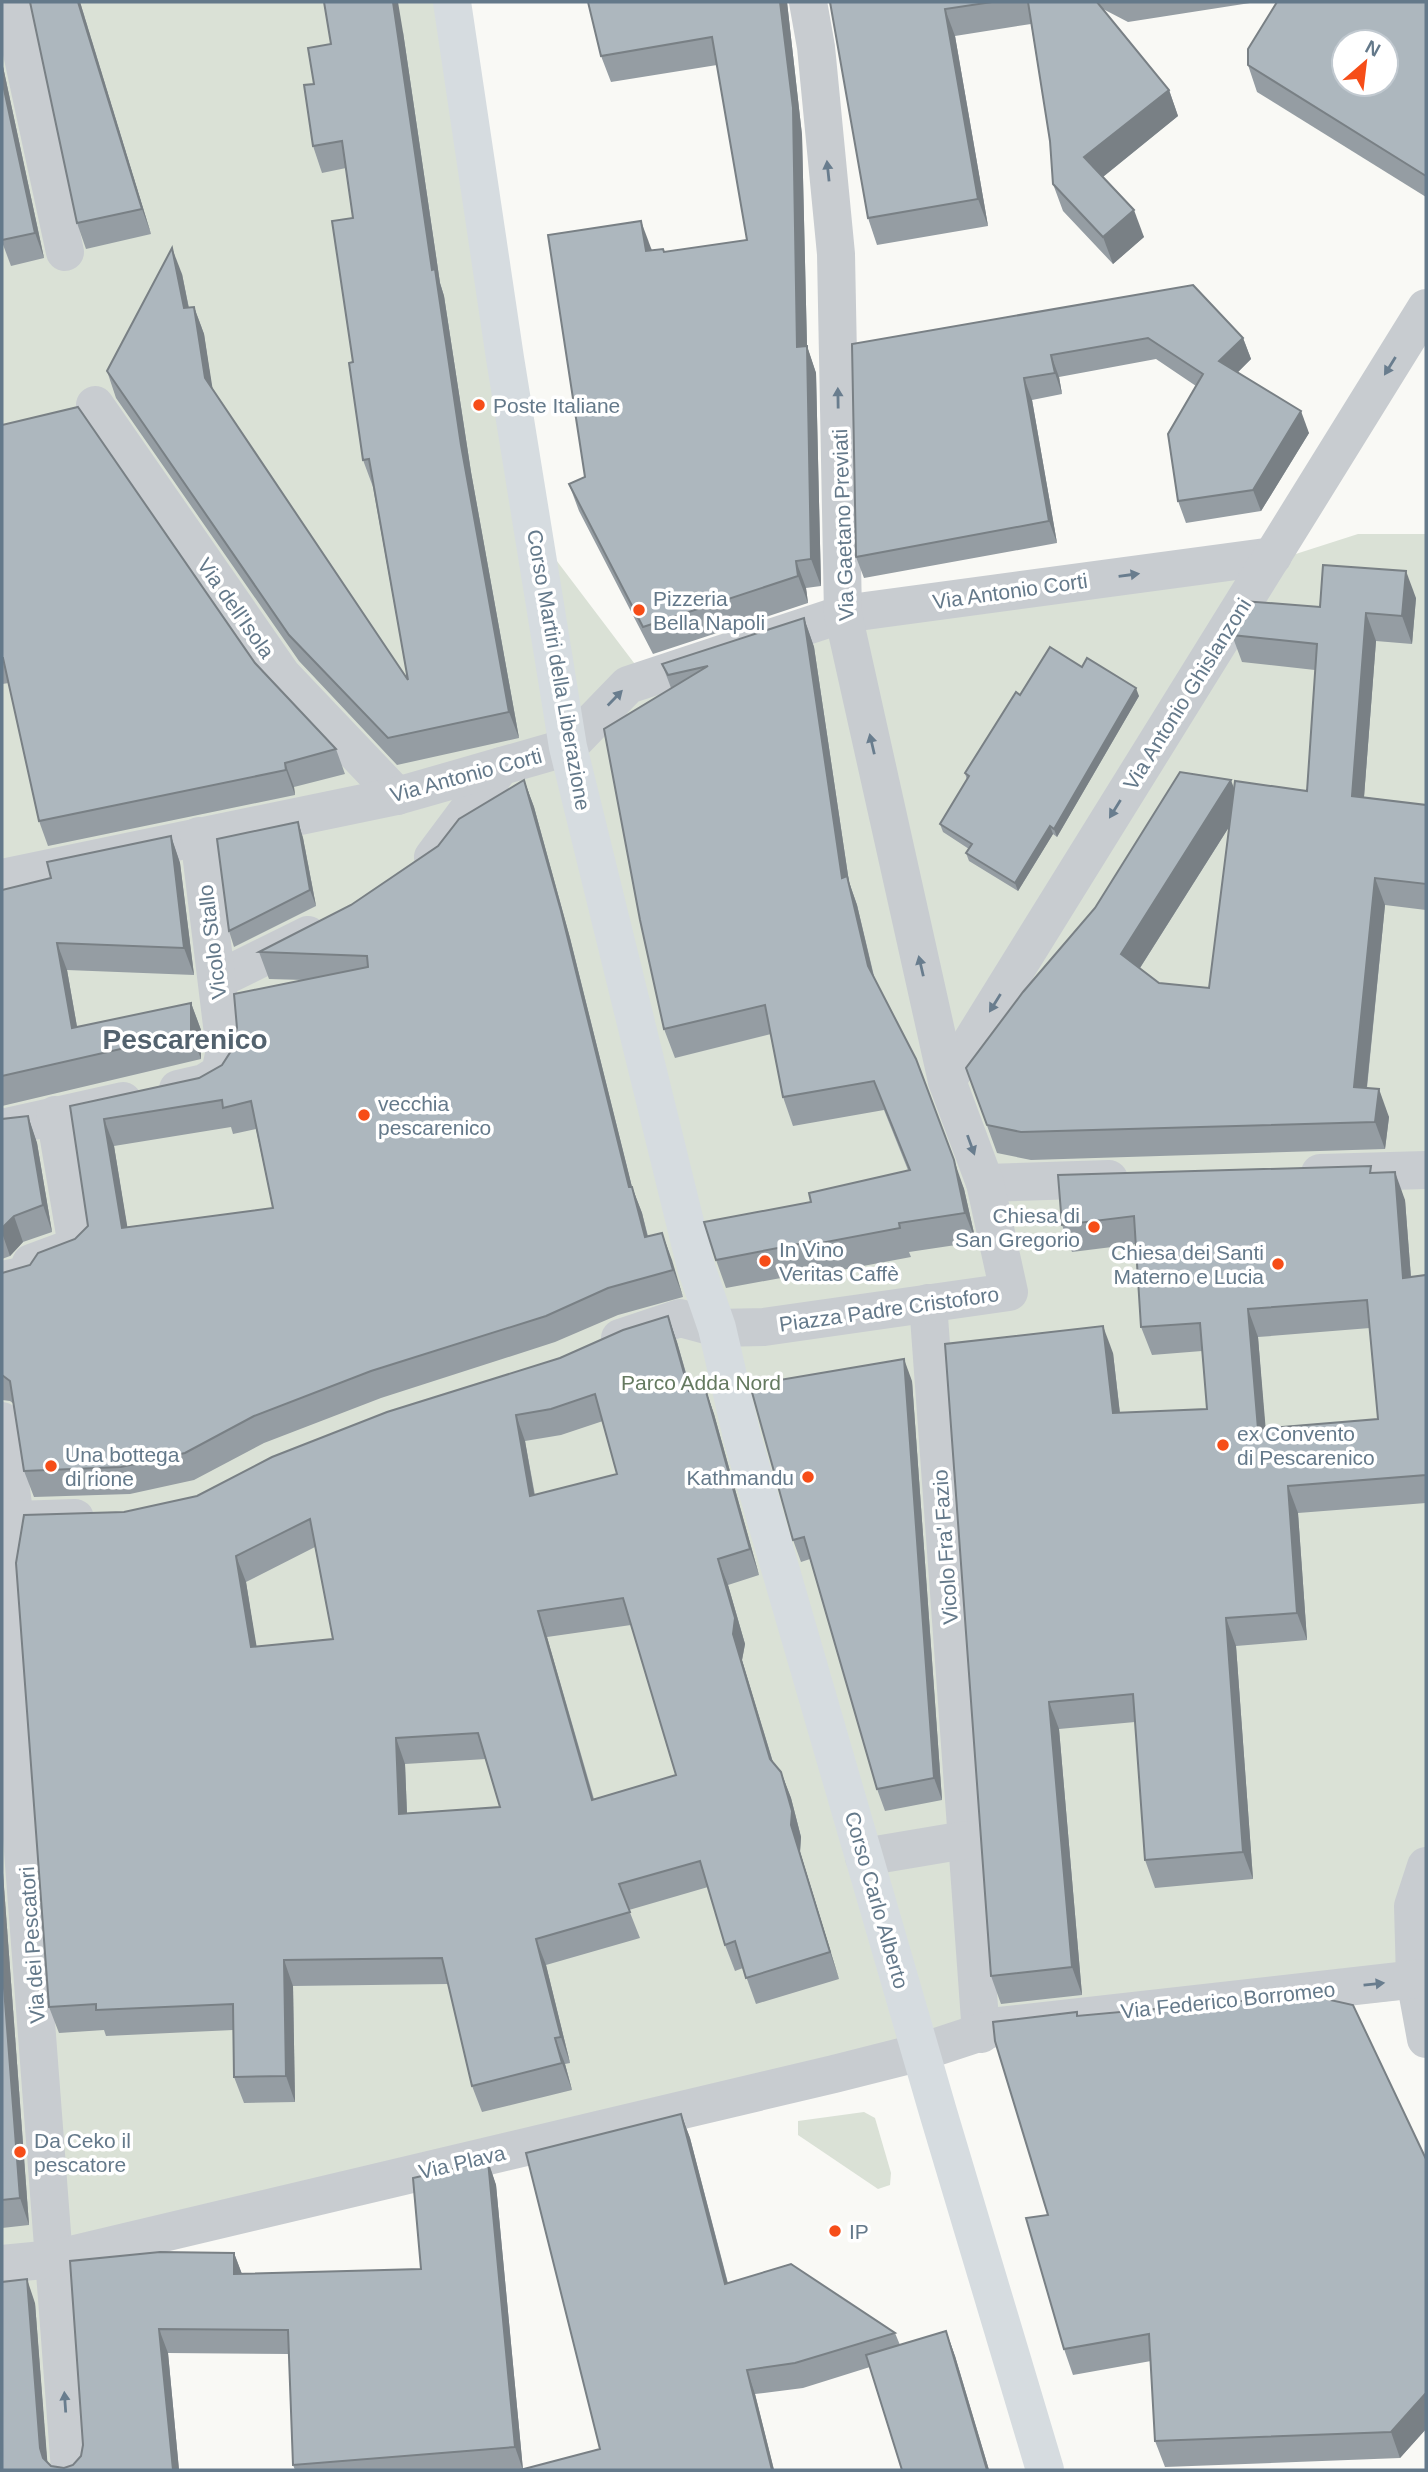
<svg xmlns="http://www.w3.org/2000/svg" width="1428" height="2472" viewBox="0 0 1428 2472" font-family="Helvetica,sans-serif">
	<rect width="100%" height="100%" fill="#f9f9f5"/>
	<g fill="#dae1d6">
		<polygon points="2,2 442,2 544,544 656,692 845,605 1233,574 1358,534 1426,534 1426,1997 825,2062 65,2265 88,2470 2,2470"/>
		<polygon points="864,2112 875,2118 891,2173 890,2185 878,2189 798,2135 798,2121"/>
	</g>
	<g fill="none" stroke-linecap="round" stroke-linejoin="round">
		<g stroke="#c8ccd0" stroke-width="38">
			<polyline points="11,2 65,252"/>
			<polyline points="95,405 282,675 397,796"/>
			<polyline points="433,857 501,766"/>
			<polyline points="2,878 397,796 568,747 628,685 843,614 1273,556"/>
			<polyline points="217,980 308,935"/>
			<polyline points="947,1081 1426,308"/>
			<polyline points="178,1089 204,1083 220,1073 225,1050 199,836"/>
			<polyline points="2,1128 123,1101"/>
			<polyline points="1320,1173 1426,1170"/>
			<polyline points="985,1183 1109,1179"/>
			<polyline points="2,1280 26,1275 31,1263 77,1246 55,1115"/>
			<polyline points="928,1303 981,2034"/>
			<polyline points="620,1338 680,1318 717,1328 764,1327 1009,1292 985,1183 947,1081 843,614 836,254 816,47 808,2"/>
			<polyline points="2,1421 15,1520 3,1588 70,2470"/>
			<polyline points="2,1516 15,1520 75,1518"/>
			<polyline points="864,1857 965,1840"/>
			<polyline points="1426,1866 1413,1906 1415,1979 1426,2039"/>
			<polyline points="2,2264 54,2259 834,2074 921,2052 1000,2026 1426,1978"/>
		</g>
		<polyline stroke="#d6dce0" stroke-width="38" points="452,2 505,358 568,747 696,1267 717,1328 742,1437 938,2112 1045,2470"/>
	</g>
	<g fill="#959da3" fill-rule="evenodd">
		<polygon points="80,2 151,234 86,249 77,223"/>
		<polygon points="588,2 787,2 802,135 807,346 816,373 821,586 806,588 808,603 653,654 579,511 569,484 585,477 651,248 652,250 665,252 747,240 717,65 611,82 601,56"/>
		<polygon points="830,2 1250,2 1250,3 1128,22 1103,9 1169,90 1178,116 1103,177 1144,237 1113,264 1063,211 1053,184 1050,141 1031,24 955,36 988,226 877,245 868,218"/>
		<polygon points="1426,2 1426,197 1257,92 1248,65"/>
		<polygon points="403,32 440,283 444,296 471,472 519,738 397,765 299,661 116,398 107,371 182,274 189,308 194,307 204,334 212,389 408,680 373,487 363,460 353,362 353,218 346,168 322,173 313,146"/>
		<polygon points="2,62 44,258 11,266 2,242"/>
		<polygon points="1193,285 1243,338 1251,359 1238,372 1309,433 1261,511 1186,523 1178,501 1196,386 1156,359 1059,377 1062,394 1032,400 1057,543 864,578 856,557 852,344"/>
		<polygon points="2,425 255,663 336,749 345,774 294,787 295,795 48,846 39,821 9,683 2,684"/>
		<path d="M 1416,598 L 1412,644 L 1376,641 L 1364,797 L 1426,805 L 1426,910 L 1385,905 L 1367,1088 L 1389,1117 L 1385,1149 L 1031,1160 L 997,1153 L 966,1068 L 1234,788 L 1307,791 L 1315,670 L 1242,662 L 1232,635 L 1320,607 ZM 1229,827 L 1209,988 L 1159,983 L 1140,968 Z"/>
		<polygon points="804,618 814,647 849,882 857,905 875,980 964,1189 976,1242 909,1252 911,1257 831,1272 830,1269 726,1288 716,1260 811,1202 908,1170 884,1110 793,1126 783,1097 771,1034 675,1058 664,1029 671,688 662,664"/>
		<polygon points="1082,667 1139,696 1057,837 1053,834 1018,891 969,861 966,853 969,849 943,832 940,824 967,780 965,773 1020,695"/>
		<path d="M 524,780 L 534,807 L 570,938 L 632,1187 L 642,1213 L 648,1236 L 662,1233 L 683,1297 L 618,1315 L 555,1342 L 381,1398 L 264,1443 L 194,1480 L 130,1494 L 34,1497 L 24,1471 L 14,1404 L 10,1401 L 2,1400 L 2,1273 L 30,1265 L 75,1239 L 88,1226 L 70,1106 L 199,1078 L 222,1065 L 304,980 L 269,979 L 259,952 L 351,905 L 438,846 ZM 231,1127 L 233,1134 L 256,1129 L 273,1208 L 127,1227 L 114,1146 Z"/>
		<polygon points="298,822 303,838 316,906 234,947 229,931"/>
		<polygon points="171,836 180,863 194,975 67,970 77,1027 191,1003 201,1030 201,1059 2,1106 2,890 51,878"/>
		<polygon points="28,1116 37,1143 52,1232 23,1242 10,1256 2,1259 2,1119"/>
		<path d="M 1373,1173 L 1405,1200 L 1411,1277 L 1426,1275 L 1426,1503 L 1298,1513 L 1307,1640 L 1236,1646 L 1253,1879 L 1155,1888 L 1145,1860 L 1135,1722 L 1059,1729 L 1082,1995 L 1001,2004 L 991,1976 L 1113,1353 L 1120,1413 L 1207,1409 L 1202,1351 L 1152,1355 L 1141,1327 L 1136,1244 L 1072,1252 L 1062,1225 ZM 1370,1328 L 1378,1419 L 1265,1428 L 1258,1337 Z"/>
		<path d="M 668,1316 L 677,1342 L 691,1390 L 705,1388 L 714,1414 L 759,1575 L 728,1585 L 745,1644 L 742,1660 L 773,1762 L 781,1772 L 791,1798 L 801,1837 L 800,1852 L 839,1979 L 756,2004 L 743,1968 L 735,1971 L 725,1945 L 708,1887 L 629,1910 L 640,1938 L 546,1965 L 570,2063 L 565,2064 L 572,2090 L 482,2112 L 472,2086 L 448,1984 L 293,1986 L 295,2102 L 244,2103 L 234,2077 L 233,2030 L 106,2036 L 104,2030 L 59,2033 L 49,2007 L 124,1512 L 197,1496 ZM 603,1421 L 617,1474 L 535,1495 L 525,1441 L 561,1435 ZM 315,1547 L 333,1639 L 256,1647 L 246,1582 ZM 631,1625 L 676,1775 L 594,1799 L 547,1637 ZM 486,1759 L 500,1807 L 407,1813 L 405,1764 Z"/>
		<polygon points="912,1381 942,1800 885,1811 877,1789 810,1559 801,1562 793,1540"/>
		<polygon points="2,1860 29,2225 2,2228"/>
		<polygon points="1078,2016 1426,2159 1426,2429 1400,2458 1165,2467 1155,2441 1151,2361 1073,2375 1064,2349 1048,2215"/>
		<polygon points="681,2114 690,2138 728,2283 895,2333 900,2345 946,2331 955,2356 989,2470 902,2470 870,2367 803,2388 755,2394 774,2470 295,2470 293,2465 289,2354 168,2353 179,2470 2,2470 35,2303 47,2462 51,2466 64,2468 73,2465 81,2456 83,2445 70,2261 234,2253 242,2274 421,2269 488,2161 496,2185 523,2470 600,2449"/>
	</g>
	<g fill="#798085">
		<polygon points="78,2 80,2 151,234 142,209"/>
		<polygon points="393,2 398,2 403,32 440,283 444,296 471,472 519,738 509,712 461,445 432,270"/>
		<polygon points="780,2 787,2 802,135 807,346 816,373 821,586 811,559 797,347"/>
		<polygon points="945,9 955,36 988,226 978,199"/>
		<polygon points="2,62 44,258 35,233 2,80"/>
		<polygon points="1169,90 1178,116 1094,184 1084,157"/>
		<polygon points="1134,210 1144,237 1113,264 1103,237"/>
		<polygon points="641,221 651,248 656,278 646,251"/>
		<polygon points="172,248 182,274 194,335 184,308"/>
		<polygon points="194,307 204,334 215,404 205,378"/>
		<polygon points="1243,338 1251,359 1227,383 1219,361"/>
		<polygon points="1051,355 1059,377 1062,394 1055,373"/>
		<polygon points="1024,378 1032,400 1057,543 1049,521"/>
		<polygon points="1301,411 1309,433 1261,511 1253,490"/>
		<polygon points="796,561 806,588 808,603 798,576"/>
		<polygon points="1406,571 1416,598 1412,644 1402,616"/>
		<polygon points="1366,613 1376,641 1362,823 1352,796"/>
		<polygon points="804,618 814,647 849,882 857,905 878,995 868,966 842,878"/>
		<polygon points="1136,688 1139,696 1057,837 1054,829"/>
		<polygon points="285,763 294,787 295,795 286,770"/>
		<polygon points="524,780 534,807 570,938 632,1187 642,1213 654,1264 629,1187"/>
		<polygon points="1231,780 1241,808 1131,982 1121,954"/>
		<polygon points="298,822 303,838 316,906 310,890"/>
		<polygon points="1050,826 1053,834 1018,891 1015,883"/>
		<polygon points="171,836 180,863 194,975 184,948"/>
		<polygon points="1375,878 1385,905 1364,1114 1354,1087"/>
		<polygon points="57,943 67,970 82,1055 72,1028"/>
		<polygon points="191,1003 201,1030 201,1059 191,1033"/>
		<polygon points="1379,1089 1389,1117 1385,1149 1375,1122"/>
		<polygon points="28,1116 37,1143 52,1232 43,1205"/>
		<polygon points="104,1119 114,1146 132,1255 122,1228"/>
		<polygon points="954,1160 964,1189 976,1242 965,1213"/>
		<polygon points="1395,1172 1405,1200 1413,1305 1403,1278"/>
		<polygon points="14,1216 23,1242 10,1256 2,1233 2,1228"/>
		<polygon points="662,1233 672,1260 683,1297 673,1270"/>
		<polygon points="1248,1309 1258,1337 1268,1456 1258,1429"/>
		<polygon points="668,1316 677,1342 698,1417 689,1391"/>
		<polygon points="1103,1326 1113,1353 1123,1441 1113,1413"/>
		<polygon points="904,1359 912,1381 942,1800 934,1778"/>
		<polygon points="705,1388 714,1414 759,1575 750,1549"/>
		<polygon points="516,1415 525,1441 539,1522 530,1496"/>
		<polygon points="1288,1486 1298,1513 1307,1640 1297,1613"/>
		<polygon points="236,1556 246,1582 261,1673 251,1647"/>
		<polygon points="718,1559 728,1585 745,1644 742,1660 780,1786 770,1759 733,1634"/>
		<polygon points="538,1611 547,1637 601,1826 592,1800"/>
		<polygon points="1226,1618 1236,1646 1253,1879 1243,1852"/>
		<polygon points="1049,1702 1059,1729 1082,1995 1072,1967"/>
		<polygon points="396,1738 405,1764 408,1840 399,1814"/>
		<polygon points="781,1772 791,1798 801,1837 800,1852 839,1979 830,1952 791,1825"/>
		<polygon points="2,1860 29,2225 20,2198 2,1962"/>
		<polygon points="536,1939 546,1965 570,2063 561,2037"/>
		<polygon points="284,1960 293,1986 295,2102 286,2076"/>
		<polygon points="555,2038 565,2064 572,2090 562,2063"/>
		<polygon points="681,2114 690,2138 734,2308 725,2284"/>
		<polygon points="488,2161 496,2185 523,2470 515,2447"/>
		<polygon points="234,2253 243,2277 234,2274"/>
		<polygon points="27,2279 35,2303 48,2470 40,2448"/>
		<polygon points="159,2329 168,2353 179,2470 173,2470"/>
		<polygon points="946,2331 955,2356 989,2470 987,2470"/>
		<polygon points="747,2370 755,2394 774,2470 772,2470"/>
		<polygon points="1426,2393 1426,2429 1400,2458 1391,2432"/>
	</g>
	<g fill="#adb7be" stroke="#798085" stroke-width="2" fill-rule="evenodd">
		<polygon points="30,2 78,2 142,209 77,223"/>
		<polygon points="324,2 393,2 432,270 435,269 461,445 509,712 388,738 289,635 107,371 172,248 184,308 194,307 205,378 408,680 369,459 363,460 349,363 353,362 332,221 353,218 342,141 313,146 304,85 314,84 308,48 331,44"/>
		<polygon points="588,2 780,2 793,108 797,347 807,346 811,559 796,561 798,576 643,627 569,484 585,477 548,235 641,221 646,251 663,249 664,252 747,240 712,37 601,56"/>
		<polygon points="830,2 992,2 945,9 978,199 868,218"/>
		<polygon points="1028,2 1097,2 1169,90 1084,157 1134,210 1103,237 1053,184 1050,141"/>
		<path d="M 1277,2 L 1426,2 L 1426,176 L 1248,65 L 1248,49 ZM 1344,42 L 1386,42 L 1386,84 L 1344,84 Z"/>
		<polygon points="2,80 35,233 2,240"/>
		<polygon points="1193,285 1243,338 1219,361 1301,411 1253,490 1178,501 1168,434 1203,374 1148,338 1051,355 1055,373 1024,378 1049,521 856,557 852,344"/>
		<polygon points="78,407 255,663 336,749 285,763 286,770 39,821 3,658 2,658 2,425"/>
		<polygon points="1323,565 1406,571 1402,616 1366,613 1352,796 1426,805 1426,884 1375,878 1354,1087 1379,1089 1375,1122 1021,1132 987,1125 966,1068 1023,992 1095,908 1180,772 1231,780 1121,954 1159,983 1209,988 1235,781 1307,791 1317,644 1232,635 1234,615 1243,601 1320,607"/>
		<polygon points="804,618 842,878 847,876 868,966 916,1059 954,1160 965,1213 899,1223 900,1228 821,1243 819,1240 716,1260 704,1222 811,1202 809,1193 910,1170 874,1081 783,1097 765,1005 664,1029 640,920 604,729 708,666 668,675 662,664"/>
		<polygon points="1050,647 1082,667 1087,658 1136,688 1054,829 1050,826 1015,883 966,853 972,844 940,824 969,776 965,773 1016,692 1020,695"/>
		<path d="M 524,780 L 561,911 L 629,1187 L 632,1187 L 645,1237 L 662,1233 L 673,1270 L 608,1288 L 546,1316 L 371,1371 L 254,1416 L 185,1453 L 121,1467 L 24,1471 L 10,1381 L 2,1375 L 2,1273 L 30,1265 L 38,1253 L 75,1239 L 88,1226 L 70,1106 L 199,1078 L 222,1065 L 231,1051 L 237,1028 L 234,994 L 368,967 L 367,956 L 259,952 L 351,905 L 438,846 L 459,819 ZM 222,1100 L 223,1108 L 251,1101 L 273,1208 L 122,1228 L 104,1119 Z"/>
		<polygon points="298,822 310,890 229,931 217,839"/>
		<polygon points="171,836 184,948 57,943 72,1028 191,1003 191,1033 2,1076 2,890 51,878 47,862"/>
		<polygon points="28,1116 43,1205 14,1216 2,1228 2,1119"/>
		<path d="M 1371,1166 L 1370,1173 L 1395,1172 L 1403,1278 L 1426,1275 L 1426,1475 L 1288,1486 L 1297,1613 L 1226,1618 L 1243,1852 L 1145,1860 L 1133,1694 L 1049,1702 L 1072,1967 L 991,1976 L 945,1344 L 1103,1326 L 1113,1413 L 1207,1409 L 1200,1323 L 1141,1327 L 1134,1216 L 1062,1225 L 1058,1175 ZM 1367,1300 L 1378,1419 L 1258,1429 L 1248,1309 Z"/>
		<path d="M 668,1316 L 689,1391 L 705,1388 L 750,1549 L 718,1559 L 735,1618 L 733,1634 L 770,1759 L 781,1772 L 792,1811 L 791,1825 L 830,1952 L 746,1978 L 735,1941 L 725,1945 L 700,1861 L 619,1884 L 630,1912 L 536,1939 L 561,2037 L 555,2038 L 562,2063 L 472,2086 L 442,1958 L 284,1960 L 286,2076 L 234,2077 L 233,2004 L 96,2010 L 96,2004 L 49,2007 L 16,1563 L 24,1515 L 124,1512 L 197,1496 L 272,1457 L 387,1412 L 560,1358 L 623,1330 ZM 595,1394 L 617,1474 L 530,1496 L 516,1415 L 551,1409 ZM 310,1519 L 333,1639 L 251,1647 L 236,1556 ZM 623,1598 L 676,1775 L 592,1800 L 538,1611 ZM 478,1733 L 500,1807 L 399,1814 L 396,1738 Z"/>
		<polygon points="904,1359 934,1778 877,1789 804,1537 793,1540 750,1385"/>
		<polygon points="2,1962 20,2198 2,2200"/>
		<polygon points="1308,1995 1353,2005 1426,2159 1426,2393 1391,2432 1155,2441 1149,2334 1064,2349 1026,2218 1048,2215 995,2041 993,2022 1077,2012 1077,2016"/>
		<polygon points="681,2114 725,2284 791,2264 895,2333 795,2363 747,2370 772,2470 520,2470 600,2449 526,2153"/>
		<polygon points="488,2161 515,2447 293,2465 288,2330 159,2329 173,2470 2,2470 2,2282 27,2279 40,2448 43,2458 51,2466 64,2468 73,2465 81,2456 83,2445 70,2261 160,2252 234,2253 234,2274 421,2269 413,2178"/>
		<polygon points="946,2331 987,2470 902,2470 866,2355"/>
	</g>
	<defs><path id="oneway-solid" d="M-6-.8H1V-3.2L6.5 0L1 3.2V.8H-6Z" transform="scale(1.75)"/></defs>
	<g fill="#697d8e">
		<use href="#oneway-solid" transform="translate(828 171) rotate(-96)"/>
		<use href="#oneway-solid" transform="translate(1390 366) rotate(122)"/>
		<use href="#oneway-solid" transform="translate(838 398) rotate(-91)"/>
		<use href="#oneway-solid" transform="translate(1129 575) rotate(-8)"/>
		<use href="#oneway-solid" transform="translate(615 698) rotate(-46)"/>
		<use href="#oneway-solid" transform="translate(872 744) rotate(-103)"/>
		<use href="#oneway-solid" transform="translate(1115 809) rotate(122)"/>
		<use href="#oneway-solid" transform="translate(921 966) rotate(-103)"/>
		<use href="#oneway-solid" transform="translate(995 1003) rotate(122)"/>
		<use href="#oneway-solid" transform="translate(971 1145) rotate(70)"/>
		<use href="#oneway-solid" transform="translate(1374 1984) rotate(-6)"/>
		<use href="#oneway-solid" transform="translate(65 2402) rotate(-94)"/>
	</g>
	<g fill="#f64d18" stroke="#fff" stroke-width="2.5">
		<circle cx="479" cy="405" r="7"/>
		<circle cx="639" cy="610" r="7"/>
		<circle cx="364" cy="1115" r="7"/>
		<circle cx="1094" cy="1227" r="7"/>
		<circle cx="765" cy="1261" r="7"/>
		<circle cx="1278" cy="1264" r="7"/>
		<circle cx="1223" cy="1445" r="7"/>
		<circle cx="51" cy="1466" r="7"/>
		<circle cx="808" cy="1477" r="7"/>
		<circle cx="20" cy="2152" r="7"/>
		<circle cx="835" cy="2231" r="7"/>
	</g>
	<g text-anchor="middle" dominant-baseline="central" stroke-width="7" stroke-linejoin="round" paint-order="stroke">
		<g font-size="21" fill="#64798a" stroke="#fff" text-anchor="start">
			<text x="493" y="405">Poste Italiane</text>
			<text x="653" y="598">Pizzeria<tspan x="653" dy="24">Bella Napoli</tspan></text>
			<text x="378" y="1103">vecchia<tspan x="378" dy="24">pescarenico</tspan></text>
			<text x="1080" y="1215" text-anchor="end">Chiesa di<tspan x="1080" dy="24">San Gregorio</tspan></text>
			<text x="779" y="1249">In Vino<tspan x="779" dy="24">Veritas Caffè</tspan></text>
			<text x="1264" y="1252" text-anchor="end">Chiesa dei Santi<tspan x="1264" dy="24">Materno e Lucia</tspan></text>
			<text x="1237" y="1433">ex Convento<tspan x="1237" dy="24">di Pescarenico</tspan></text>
			<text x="65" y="1454">Una bottega<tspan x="65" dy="24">di rione</tspan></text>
			<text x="794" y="1477" text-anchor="end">Kathmandu</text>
			<text x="34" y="2140">Da Ceko il<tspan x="34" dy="24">pescatore</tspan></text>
			<text x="849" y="2231">IP</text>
		</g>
		<g font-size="21" fill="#64798a" stroke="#fff">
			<text transform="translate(843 525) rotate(-92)">Via Gaetano Previati</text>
			<text transform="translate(1010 591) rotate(-8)">Via Antonio Corti</text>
			<text transform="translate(236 608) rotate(55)">Via dell'Isola</text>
			<text transform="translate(559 670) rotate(80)">Corso Martiri della Liberazione</text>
			<text transform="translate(1187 694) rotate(-58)">Via Antonio Ghislanzoni</text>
			<text transform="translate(466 775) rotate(-15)">Via Antonio Corti</text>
			<text transform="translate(212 942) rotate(-97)">Vicolo Stallo</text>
			<text transform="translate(889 1309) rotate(-8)">Piazza Padre Cristoforo</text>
			<text transform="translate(945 1547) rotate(-94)">Vicolo Fra' Fazio</text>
			<text transform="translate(877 1900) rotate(74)">Corso Carlo Alberto</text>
			<text transform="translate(32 1945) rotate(-94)">Via dei Pescatori</text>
			<text transform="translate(1228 2000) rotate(-6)">Via Federico Borromeo</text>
			<text transform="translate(462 2162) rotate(-13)">Via Plava</text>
		</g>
		<g font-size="21" fill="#657a60" stroke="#fff">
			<text x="701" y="1382">Parco Adda Nord</text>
		</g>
		<g font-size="28" font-weight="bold" fill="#53626e" stroke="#fff">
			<text x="185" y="1039">Pescarenico</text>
		</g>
	</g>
	<rect width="1428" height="2472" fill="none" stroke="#64798a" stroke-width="7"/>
	<g transform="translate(1365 63) rotate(28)"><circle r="33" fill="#ffffff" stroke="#c1c9d0" stroke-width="2"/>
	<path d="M0-5L12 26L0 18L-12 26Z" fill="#f64d18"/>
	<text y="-10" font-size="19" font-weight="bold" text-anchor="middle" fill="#64798a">N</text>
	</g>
</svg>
